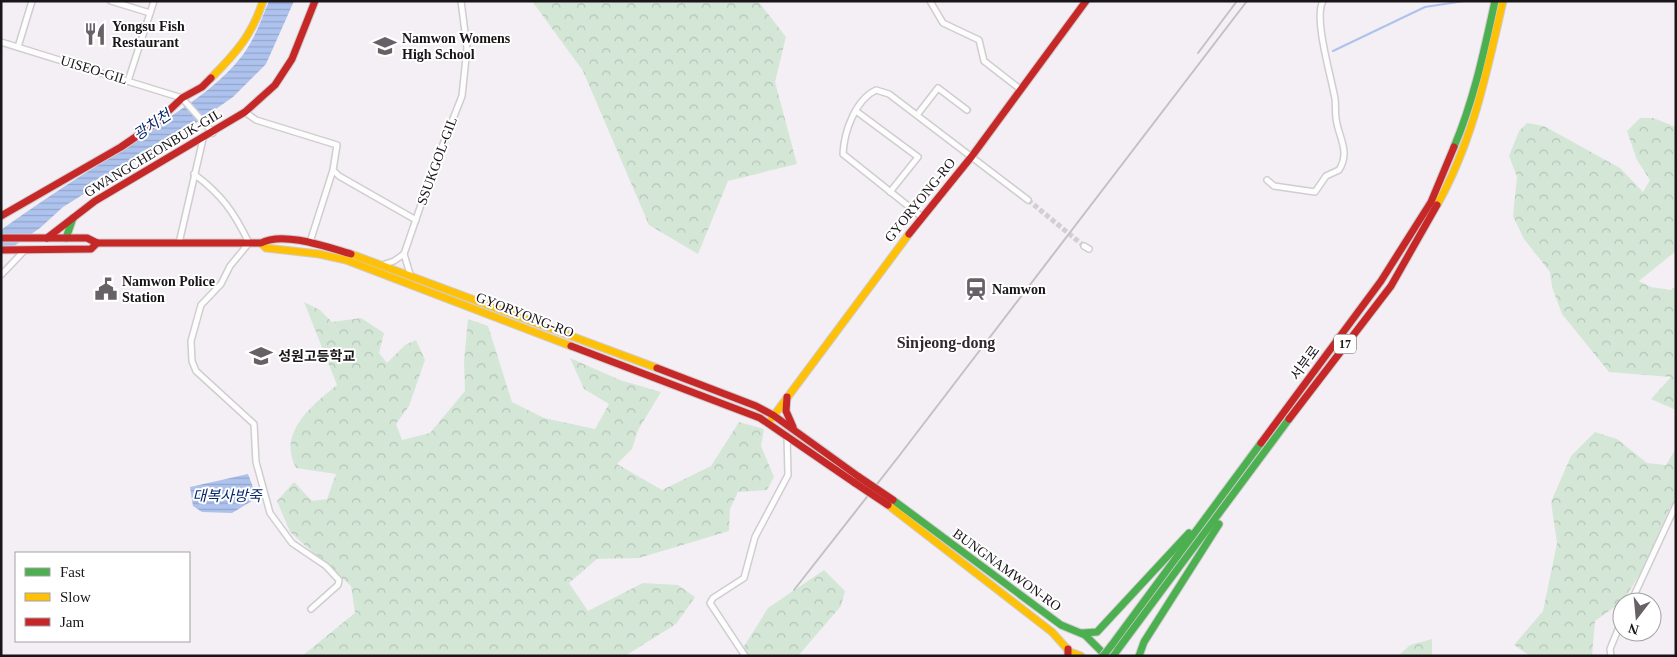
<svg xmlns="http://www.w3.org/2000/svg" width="1677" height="657" viewBox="0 0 1677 657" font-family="'Times New Roman','Noto Sans KR',serif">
	<defs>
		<pattern id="forest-crowns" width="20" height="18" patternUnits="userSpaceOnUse" patternTransform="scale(1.25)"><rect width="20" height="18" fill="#d4e7d7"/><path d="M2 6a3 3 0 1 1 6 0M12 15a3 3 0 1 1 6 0" fill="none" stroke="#b5c5b8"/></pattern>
		<pattern id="water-rules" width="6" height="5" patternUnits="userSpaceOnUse" patternTransform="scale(1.25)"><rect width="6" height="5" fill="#adc2ed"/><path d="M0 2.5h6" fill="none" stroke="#94a6ca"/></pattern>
	</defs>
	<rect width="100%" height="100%" fill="#f4eff4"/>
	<g fill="url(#forest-crowns)">
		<polygon points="532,1 758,1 786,37 775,82 797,164 728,181 698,254 649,225 583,71"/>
		<polygon points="1640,118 1653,118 1676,127 1676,251 1639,281 1651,287 1671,290 1676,286 1676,410 1651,399 1671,377 1609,372 1562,314 1552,287 1550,272 1524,239 1513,216 1517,177 1509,156 1519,131 1527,123 1544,126 1620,168 1643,192 1650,180 1637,160 1627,131"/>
		<path d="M 304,302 L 320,310 L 332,322 L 361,318 L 384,333 L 379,353 L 387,363 L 405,345 L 416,340 L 425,360 L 409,406 L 396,424 L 402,440 L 430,433 L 465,391 L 464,361 L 468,319 L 488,326 L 512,402 L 544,418 L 595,429 L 609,404 L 584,389 L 570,358 L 620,380 L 661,392 L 638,430 L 632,449 L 617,464 L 662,490 L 711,466 L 739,422 L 764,429 L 761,446 L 774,477 L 767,490 L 738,492 L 730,509 L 729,531 L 639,558 L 597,559 L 569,583 L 588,611 L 643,583 L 678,585 L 695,597 L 676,624 L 625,656 L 302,656 L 355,613 L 351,586 L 290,532 L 277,501 L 294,482 L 312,501 L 327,499 L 336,474 L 296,468 C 277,433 312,405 337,385 Z"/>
		<polygon points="1595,432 1617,439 1647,463 1666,465 1676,448 1676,503 1670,508 1640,574 1623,601 1595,621 1592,656 1530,656 1514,645 1543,611 1557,543 1551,502 1571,456"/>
		<polygon points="824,570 845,591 841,606 798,656 738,656 768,608"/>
		<polygon points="1432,639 1432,656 1398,656 1410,645"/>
	</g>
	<g fill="url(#water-rules)">
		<path d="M 269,1 L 294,1 L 266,64 L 233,97 L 183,132 L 63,207 L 40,228 L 1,255 L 1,230 L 5,227 C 59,188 116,155 170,117 C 196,99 223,81 242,56 C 255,39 261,20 269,1 Z"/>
		<polygon points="248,474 257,498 232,513 202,512 193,506 190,487"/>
	</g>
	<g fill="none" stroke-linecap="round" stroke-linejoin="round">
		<polyline stroke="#adc2ed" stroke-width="2" points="1333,51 1425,7 1464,1"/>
		<polyline stroke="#d3ced3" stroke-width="5" stroke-dasharray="5 2.5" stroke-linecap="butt" points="1028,200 1084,246"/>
		<defs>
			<g id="street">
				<polyline points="111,1 150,13"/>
				<polyline points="930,1 943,23 979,40 984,61 1020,89"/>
				<polyline points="1,42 182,98 213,133"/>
				<polyline points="18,47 32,1"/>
				<polyline points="128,81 154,1"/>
				<polyline points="856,111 918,157 890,192"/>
				<polyline points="245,112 256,120 337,145 333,170 310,242"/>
				<polyline points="917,115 938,88 967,110"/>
				<polyline points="333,170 339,176 416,220"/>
				<path d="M 194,174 C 222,195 234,212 249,243 L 230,266 L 221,284 L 201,305 L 191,341 L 192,361 L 196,371 L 254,424 L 256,462 L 270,513 L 292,543 L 326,566 L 339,580 L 338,585 L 311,609"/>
				<path d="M 1267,180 L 1274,186 L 1315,192 L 1326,176 L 1339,170 C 1351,151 1338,137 1336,118 C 1335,112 1336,106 1335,99 C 1332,79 1313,18 1323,1"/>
				<path d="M 922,217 L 843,154 C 844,132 855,100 876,90 L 889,94 L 1028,200"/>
				<polyline points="179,243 203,139"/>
				<polyline points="1084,246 1089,249"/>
				<polyline points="404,254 410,274"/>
				<polyline points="385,264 394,261 404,254 434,167 462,96 467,48 461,1"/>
				<polyline points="1,275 25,250"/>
				<polyline points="1631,602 1676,505"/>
				<polyline points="745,656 710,603 713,598 744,578 755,537 788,475 787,436"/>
				<polyline points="1611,656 1610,649 1622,620"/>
			</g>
			<g id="fast">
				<path d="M 1454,147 C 1474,100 1484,51 1495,1"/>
				<polyline points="66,238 73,218"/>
				<polyline points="893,500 1061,625 1085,635 1106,656"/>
				<polyline points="1082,633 1097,632 1189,533"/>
				<polyline points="1111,646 1261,443"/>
				<polyline points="1113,656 1289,419"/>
				<polyline points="1139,656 1144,642 1219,524"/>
			</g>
			<g id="slow">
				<path d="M 211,78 C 236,53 252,35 263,1"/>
				<path d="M 1437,205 C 1473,141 1487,71 1503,1"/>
				<polyline points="261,243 266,248 319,254 346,260 571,346"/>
				<polyline points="351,254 657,368"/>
				<polyline points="772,418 909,234"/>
				<polyline points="888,505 1052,632 1070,652 1081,656"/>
			</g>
			<g id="jam">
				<polyline points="1,216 121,147 156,123 182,98 202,87 211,78"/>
				<polyline points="909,234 972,156 1086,1"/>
				<path d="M 1,238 L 87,238 L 97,243 L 261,243 C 283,231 327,247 351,254"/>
				<polyline points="47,238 95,201 245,112 275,85 292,59 315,1"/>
				<polyline points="1,250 91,249 97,243"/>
				<polyline points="571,346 760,418 855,483"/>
				<polyline points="657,368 756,406 773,415 859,477"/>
				<polyline points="787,397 786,411 793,427"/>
				<polyline points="1289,419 1391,286 1437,205"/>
				<polyline points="1261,443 1381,281 1431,202 1454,147"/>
				<polyline points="1068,649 1068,656"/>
			</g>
		</defs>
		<use href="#street" stroke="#d0cdd0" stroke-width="8"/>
		<use href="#fast" stroke="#d0cdd0" stroke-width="9"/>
		<use href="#slow" stroke="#d0cdd0" stroke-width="9"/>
		<use href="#jam" stroke="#d0cdd0" stroke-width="9"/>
		<use href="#street" stroke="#fdfdfd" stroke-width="5"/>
		<use href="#fast" stroke="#4caf50" stroke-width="7"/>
		<use href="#slow" stroke="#ffc107" stroke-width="7"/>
		<use href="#jam" stroke="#c62828" stroke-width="7"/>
		<g stroke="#c3c2c3" stroke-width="2">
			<polyline points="1198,53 1237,1"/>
			<polyline points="794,590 899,456 1247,1"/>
		</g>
		<defs>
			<polyline id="fast-bridge" points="1103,656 1111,646"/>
			<g id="jam-bridge">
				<polyline points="859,477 893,500"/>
				<polyline points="855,483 888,505"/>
			</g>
		</defs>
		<use href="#fast-bridge" stroke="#d0cdd0" stroke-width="9" stroke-linecap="butt"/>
		<use href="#jam-bridge" stroke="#d0cdd0" stroke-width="9" stroke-linecap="butt"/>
		<use href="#fast-bridge" stroke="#4caf50" stroke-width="7"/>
		<use href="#jam-bridge" stroke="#c62828" stroke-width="7"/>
	</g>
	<defs>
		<symbol id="restaurant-bare" viewBox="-9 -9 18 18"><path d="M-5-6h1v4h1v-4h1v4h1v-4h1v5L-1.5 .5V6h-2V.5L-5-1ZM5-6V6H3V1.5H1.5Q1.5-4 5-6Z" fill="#666165" stroke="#fff" stroke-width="2.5" paint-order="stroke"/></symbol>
		<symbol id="school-bare" viewBox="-9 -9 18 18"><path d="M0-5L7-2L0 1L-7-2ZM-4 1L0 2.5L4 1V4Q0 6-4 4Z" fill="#666165" stroke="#fff" stroke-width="2.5" paint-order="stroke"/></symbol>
		<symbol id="civic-bare" viewBox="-9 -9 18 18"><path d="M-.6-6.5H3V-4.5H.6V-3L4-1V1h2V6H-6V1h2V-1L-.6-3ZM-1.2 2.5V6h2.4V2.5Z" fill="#666165" stroke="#fff" stroke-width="2.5" paint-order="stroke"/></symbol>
		<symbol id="station-bare" viewBox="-9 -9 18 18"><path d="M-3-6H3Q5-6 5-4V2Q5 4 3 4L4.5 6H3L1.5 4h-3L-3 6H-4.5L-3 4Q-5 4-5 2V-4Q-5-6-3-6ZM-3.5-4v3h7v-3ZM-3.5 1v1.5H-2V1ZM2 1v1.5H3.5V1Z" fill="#666165" stroke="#fff" stroke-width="2.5" paint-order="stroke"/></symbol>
	</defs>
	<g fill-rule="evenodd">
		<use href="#restaurant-bare" x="79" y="18" width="32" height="32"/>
		<use href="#school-bare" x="369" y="30" width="32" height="32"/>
		<use href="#civic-bare" x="90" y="273" width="32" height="32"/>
		<use href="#station-bare" x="960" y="273" width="32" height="32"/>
		<use href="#school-bare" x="245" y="340" width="32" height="32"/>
	</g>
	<g text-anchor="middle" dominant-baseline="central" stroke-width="4" stroke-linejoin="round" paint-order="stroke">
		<rect fill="#fff" stroke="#5e5b5d" stroke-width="1" x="1334" y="334.5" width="22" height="19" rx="4"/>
		<g font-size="12" font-weight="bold" fill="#191518">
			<text x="1345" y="344">17</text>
		</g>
		<g font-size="14" font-weight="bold" fill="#191518" stroke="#fff" text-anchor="start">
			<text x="112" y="26">Yongsu Fish<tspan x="112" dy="16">Restaurant</tspan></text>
			<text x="402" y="38">Namwon Womens<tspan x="402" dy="16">High School</tspan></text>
			<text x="122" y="281">Namwon Police<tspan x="122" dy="16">Station</tspan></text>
			<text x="992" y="289">Namwon</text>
			<text x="278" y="356">성원고등학교</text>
		</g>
		<g font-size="14" fill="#191518" stroke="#fff">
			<text transform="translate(94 70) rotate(17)">UISEO-GIL</text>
			<text transform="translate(153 153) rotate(-31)">GWANGCHEONBUK-GIL</text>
			<text transform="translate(437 161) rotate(-70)">SSUKGOL-GIL</text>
			<text transform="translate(920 200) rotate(-51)">GYORYONG-RO</text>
			<text transform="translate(525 315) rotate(21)">GYORYONG-RO</text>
			<text transform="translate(1305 363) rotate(-54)">서부로</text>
			<text transform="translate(1007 570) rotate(36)">BUNGNAMWON-RO</text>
		</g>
		<g font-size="15" font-style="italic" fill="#09286d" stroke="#fff">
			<text transform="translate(152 125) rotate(-34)">광치천</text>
			<text x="227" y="496">대복사방죽</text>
		</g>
		<g font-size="16" font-weight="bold" fill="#312a31" stroke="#fff">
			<text x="946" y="342">Sinjeong-dong</text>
		</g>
	</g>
	<rect width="1677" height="657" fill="none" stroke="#191518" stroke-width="5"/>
	<rect x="15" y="552" width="175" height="90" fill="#ffffff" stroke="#a3a1a3"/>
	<rect x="25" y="568" width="25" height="8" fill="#4caf50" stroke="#a3a1a3"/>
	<text x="60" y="577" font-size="15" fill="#191518">Fast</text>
	<rect x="25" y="593" width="25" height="8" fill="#ffc107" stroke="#a3a1a3"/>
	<text x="60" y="602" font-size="15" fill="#191518">Slow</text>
	<rect x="25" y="618" width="25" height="8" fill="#c62828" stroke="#a3a1a3"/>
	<text x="60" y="627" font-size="15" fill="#191518">Jam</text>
	<g transform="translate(1637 617) rotate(196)"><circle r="24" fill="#ffffff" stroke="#a3a1a3"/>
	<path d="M0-4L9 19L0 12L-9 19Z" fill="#666165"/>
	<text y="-8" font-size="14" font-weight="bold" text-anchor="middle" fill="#191518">N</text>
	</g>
</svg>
